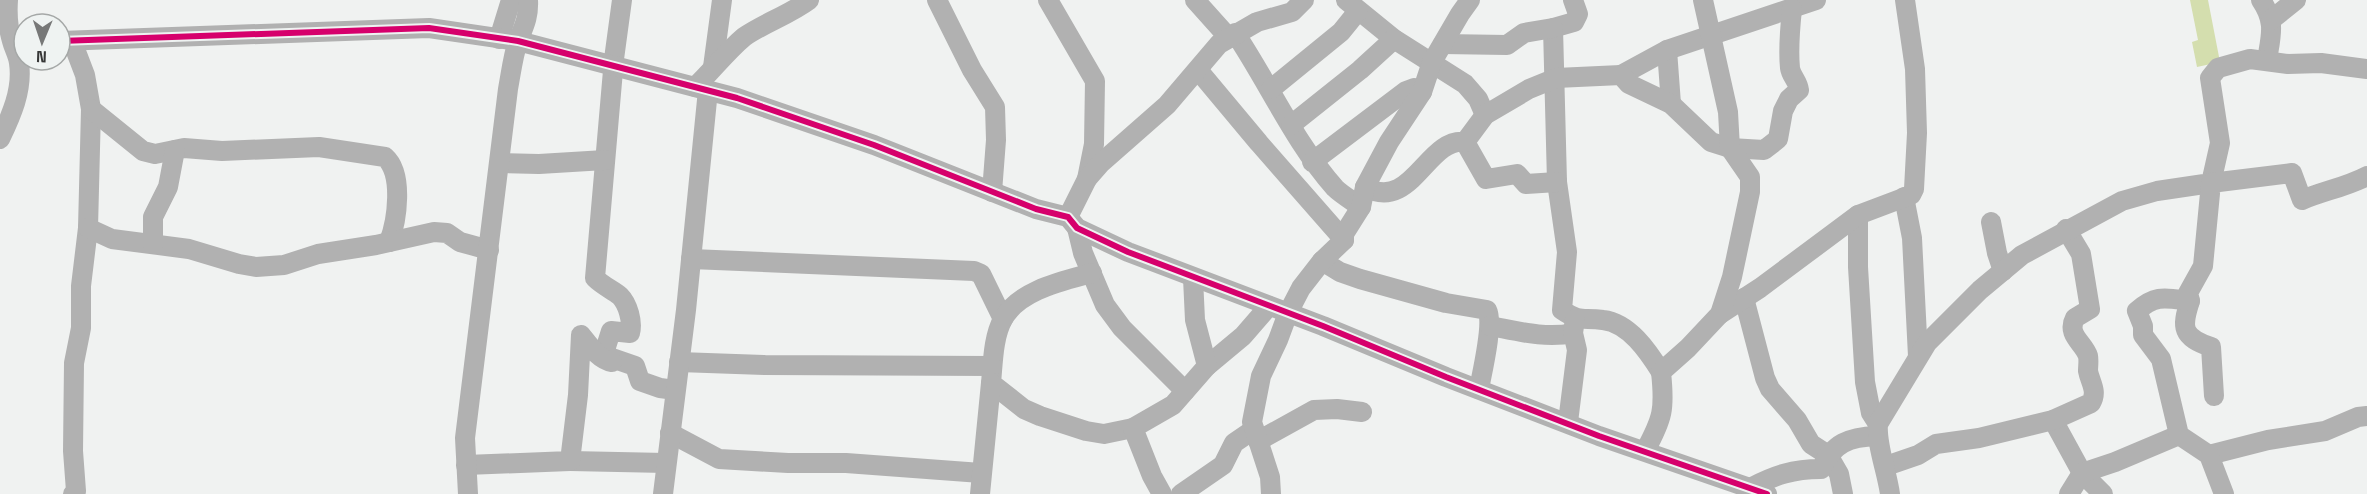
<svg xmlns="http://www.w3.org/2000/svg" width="2367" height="494" viewBox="0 0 2367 494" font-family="'Space Grotesk',sans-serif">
	<rect width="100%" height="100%" fill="#f0f2f1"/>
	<polygon fill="#d4deae" points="2190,0 2208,0 2220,62 2197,67 2192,42 2198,40"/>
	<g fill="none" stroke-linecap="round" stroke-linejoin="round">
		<g stroke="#b1b1b1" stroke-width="20">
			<path d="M 622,0 L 614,59 L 595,278 C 603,286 613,290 620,296 C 628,304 633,322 630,333 L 611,331 L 605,350 L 609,357 L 635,366 L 640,381 L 660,388 L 675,390"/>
			<polyline points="937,0 972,70 995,107 996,140 992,192"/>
			<polyline points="1048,0 1095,81 1094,144 1087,179"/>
			<polyline points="1195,0 1229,38"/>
			<polyline points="1346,0 1394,39 1465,84 1478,99 1485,115"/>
			<path d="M 1573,0 L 1578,14 L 1574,22 L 1553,28 L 1557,182 L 1567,252 L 1562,310 C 1581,323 1582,317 1603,320 C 1629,323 1648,351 1661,372"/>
			<path d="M 2261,0 C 2276,22 2271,35 2267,60"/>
			<polyline points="2271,20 2296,0"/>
			<path d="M 1235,33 C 1269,84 1295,143 1335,188 C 1342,195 1353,201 1361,207"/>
			<polyline points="499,39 511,0"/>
			<polyline points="60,41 429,28 518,41 737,98 874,145 1036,209 1068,217 1077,228 1128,252 1323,326 1446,377 1599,436 1767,494"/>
			<polyline points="72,41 85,75 91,109 88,228 81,286 81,328 74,363 73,451 76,491 73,494"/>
			<polyline points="1443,44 1507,45 1524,33 1553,28"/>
			<polyline points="1667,50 1671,104"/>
			<polyline points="713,67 722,0"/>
			<polyline points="1198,70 1259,143 1344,240"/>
			<polyline points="1621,75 1667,50 1816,0"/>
			<path d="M 695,87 C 712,71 726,52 744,37 C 764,23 789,15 809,0"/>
			<polyline points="1271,89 1341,32 1358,11"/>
			<path d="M 91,109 L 143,151 L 155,154 L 184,148 L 222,151 L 319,147 L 385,157 C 404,174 397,221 389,242"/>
			<polyline points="1291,125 1360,70 1394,39"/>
			<path d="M 0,139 C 11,116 23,90 19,63 C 18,55 14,49 12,41 C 8,28 7,14 8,0"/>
			<polyline points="1465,142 1486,179 1517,174 1526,184 1557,182"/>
			<polyline points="1312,162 1406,91 1414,88 1422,92"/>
			<polyline points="501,163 539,164 605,160"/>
			<path d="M 1365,187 C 1412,213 1427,137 1465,142 L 1485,115 L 1529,89 L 1556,78 L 1621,75 L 1629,84 L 1671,104 L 1711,142 L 1730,148 L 1764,150 L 1778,139 L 1783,111 L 1789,99 L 1799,90 C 1798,81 1791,76 1790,68 C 1788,48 1790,28 1792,9"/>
			<polyline points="1904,197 1912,238 1918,356"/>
			<polyline points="1858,215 1858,267 1865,382 1871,413 1878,424"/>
			<polyline points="1068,217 1087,179 1101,163 1167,105 1219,44 1257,22 1292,12 1304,0"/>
			<polyline points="1991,222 1997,253 2003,271"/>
			<polyline points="88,228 112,239 189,249 239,264 256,267 284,265 318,254 376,245 434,232 447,233 460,242 489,250"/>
			<polyline points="1077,228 1083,253 1105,305 1122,328 1185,391"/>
			<polyline points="153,244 153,217 168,187 175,150"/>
			<polyline points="691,259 974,271 981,274 1003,319"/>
			<path d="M 1322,261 L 1340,272 L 1360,279 L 1446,303 L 1487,310 C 1494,323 1482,373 1479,389"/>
			<path d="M 1092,273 C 1063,281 1019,290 1003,319 C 993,337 993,363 991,383 L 1024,409 L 1040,416 L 1086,431 L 1104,434 L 1133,428"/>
			<polyline points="1744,298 1765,378 1770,389 1797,420 1811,444 1828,455 1839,474 1843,494"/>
			<path d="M 2190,301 C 2181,328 2182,337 2211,347 L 2214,396"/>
			<polyline points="1720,314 1760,288 1858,215 1911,195 1914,189 1917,133 1915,69 1905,0"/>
			<path d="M 1490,326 C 1517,331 1546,339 1573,333"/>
			<polyline points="679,362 765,365 992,366"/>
			<polyline points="1207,366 1243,336 1269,306"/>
			<polyline points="2053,420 2082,473 2103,494"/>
			<polyline points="1568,422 1577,350 1573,333 1575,319"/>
			<polyline points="670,433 719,459 788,463 846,463 981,473"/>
			<polyline points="1258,441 1314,410 1337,409 1362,412"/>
			<path d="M 1645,451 C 1663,418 1665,409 1661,372 L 1688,348 L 1720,314 L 1732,277 L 1750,192 L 1750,177 L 1730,148 L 1728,112 L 1703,0"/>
			<polyline points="2209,455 2268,440 2325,431 2358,417 2367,416"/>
			<polyline points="570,461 666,463"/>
			<path d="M 466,465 L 570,461 L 578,395 L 581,335 C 589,345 599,360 612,362"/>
			<path d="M 1886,466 L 1918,455 L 1936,444 L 1979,438 L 2053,420 L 2091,403 C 2098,391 2090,382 2088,371 C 2088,366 2089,361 2088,356 C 2084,343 2066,335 2075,318 L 2090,309 L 2081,254 L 2066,229"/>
			<path d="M 1750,488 C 1775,475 1793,469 1821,469 C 1833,443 1849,437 1877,436"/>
			<path d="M 468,494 L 465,438 L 508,89 C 511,73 513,56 518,41 C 524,26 529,17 528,0"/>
			<polyline points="663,494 686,310 708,90"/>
			<polyline points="980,494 991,383"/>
			<polyline points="1162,494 1152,476 1133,428 1173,405 1207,366 1195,320 1193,278"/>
			<polyline points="1181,494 1223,465 1234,443 1253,430"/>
			<polyline points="1271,494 1270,477 1252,422 1261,376 1278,340 1288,313 1301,288 1322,261 1344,240 1344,234 1361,207 1365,187 1389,142 1422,92 1432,62 1460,14 1470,0"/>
			<path d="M 1890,494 C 1887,472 1876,444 1878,424 L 1927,343 L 1980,290 L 2022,255 L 2122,201 L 2157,191 L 2211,183 L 2220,143 L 2210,78 L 2218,68 L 2250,59 L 2288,64 L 2321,63 L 2367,69"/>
			<polyline points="2069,494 2082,473 2115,462 2179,435"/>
			<path d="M 2224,494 L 2209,455 L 2179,435 L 2161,359 L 2143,335 L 2143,326 L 2137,311 C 2156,294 2166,298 2190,301 L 2188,293 L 2203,266 L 2211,183 L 2292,173 L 2302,200 C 2323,191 2346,187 2367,176"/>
		</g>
		<defs>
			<polyline id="cycleway" points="60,41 429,28 518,41 737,98 874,145 1036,209 1068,217 1077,228 1128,252 1323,326 1446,377 1599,436 1767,494"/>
		</defs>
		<use href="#cycleway" stroke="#eff3f2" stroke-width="10"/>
		<use href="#cycleway" stroke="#d6006c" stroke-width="6"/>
	</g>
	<g transform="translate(42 42) rotate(182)"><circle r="28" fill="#eff3f2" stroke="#a5a8a7" stroke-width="1.5"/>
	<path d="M0-4.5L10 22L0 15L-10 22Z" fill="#777878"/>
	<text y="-9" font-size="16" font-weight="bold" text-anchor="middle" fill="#363737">N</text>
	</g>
</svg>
